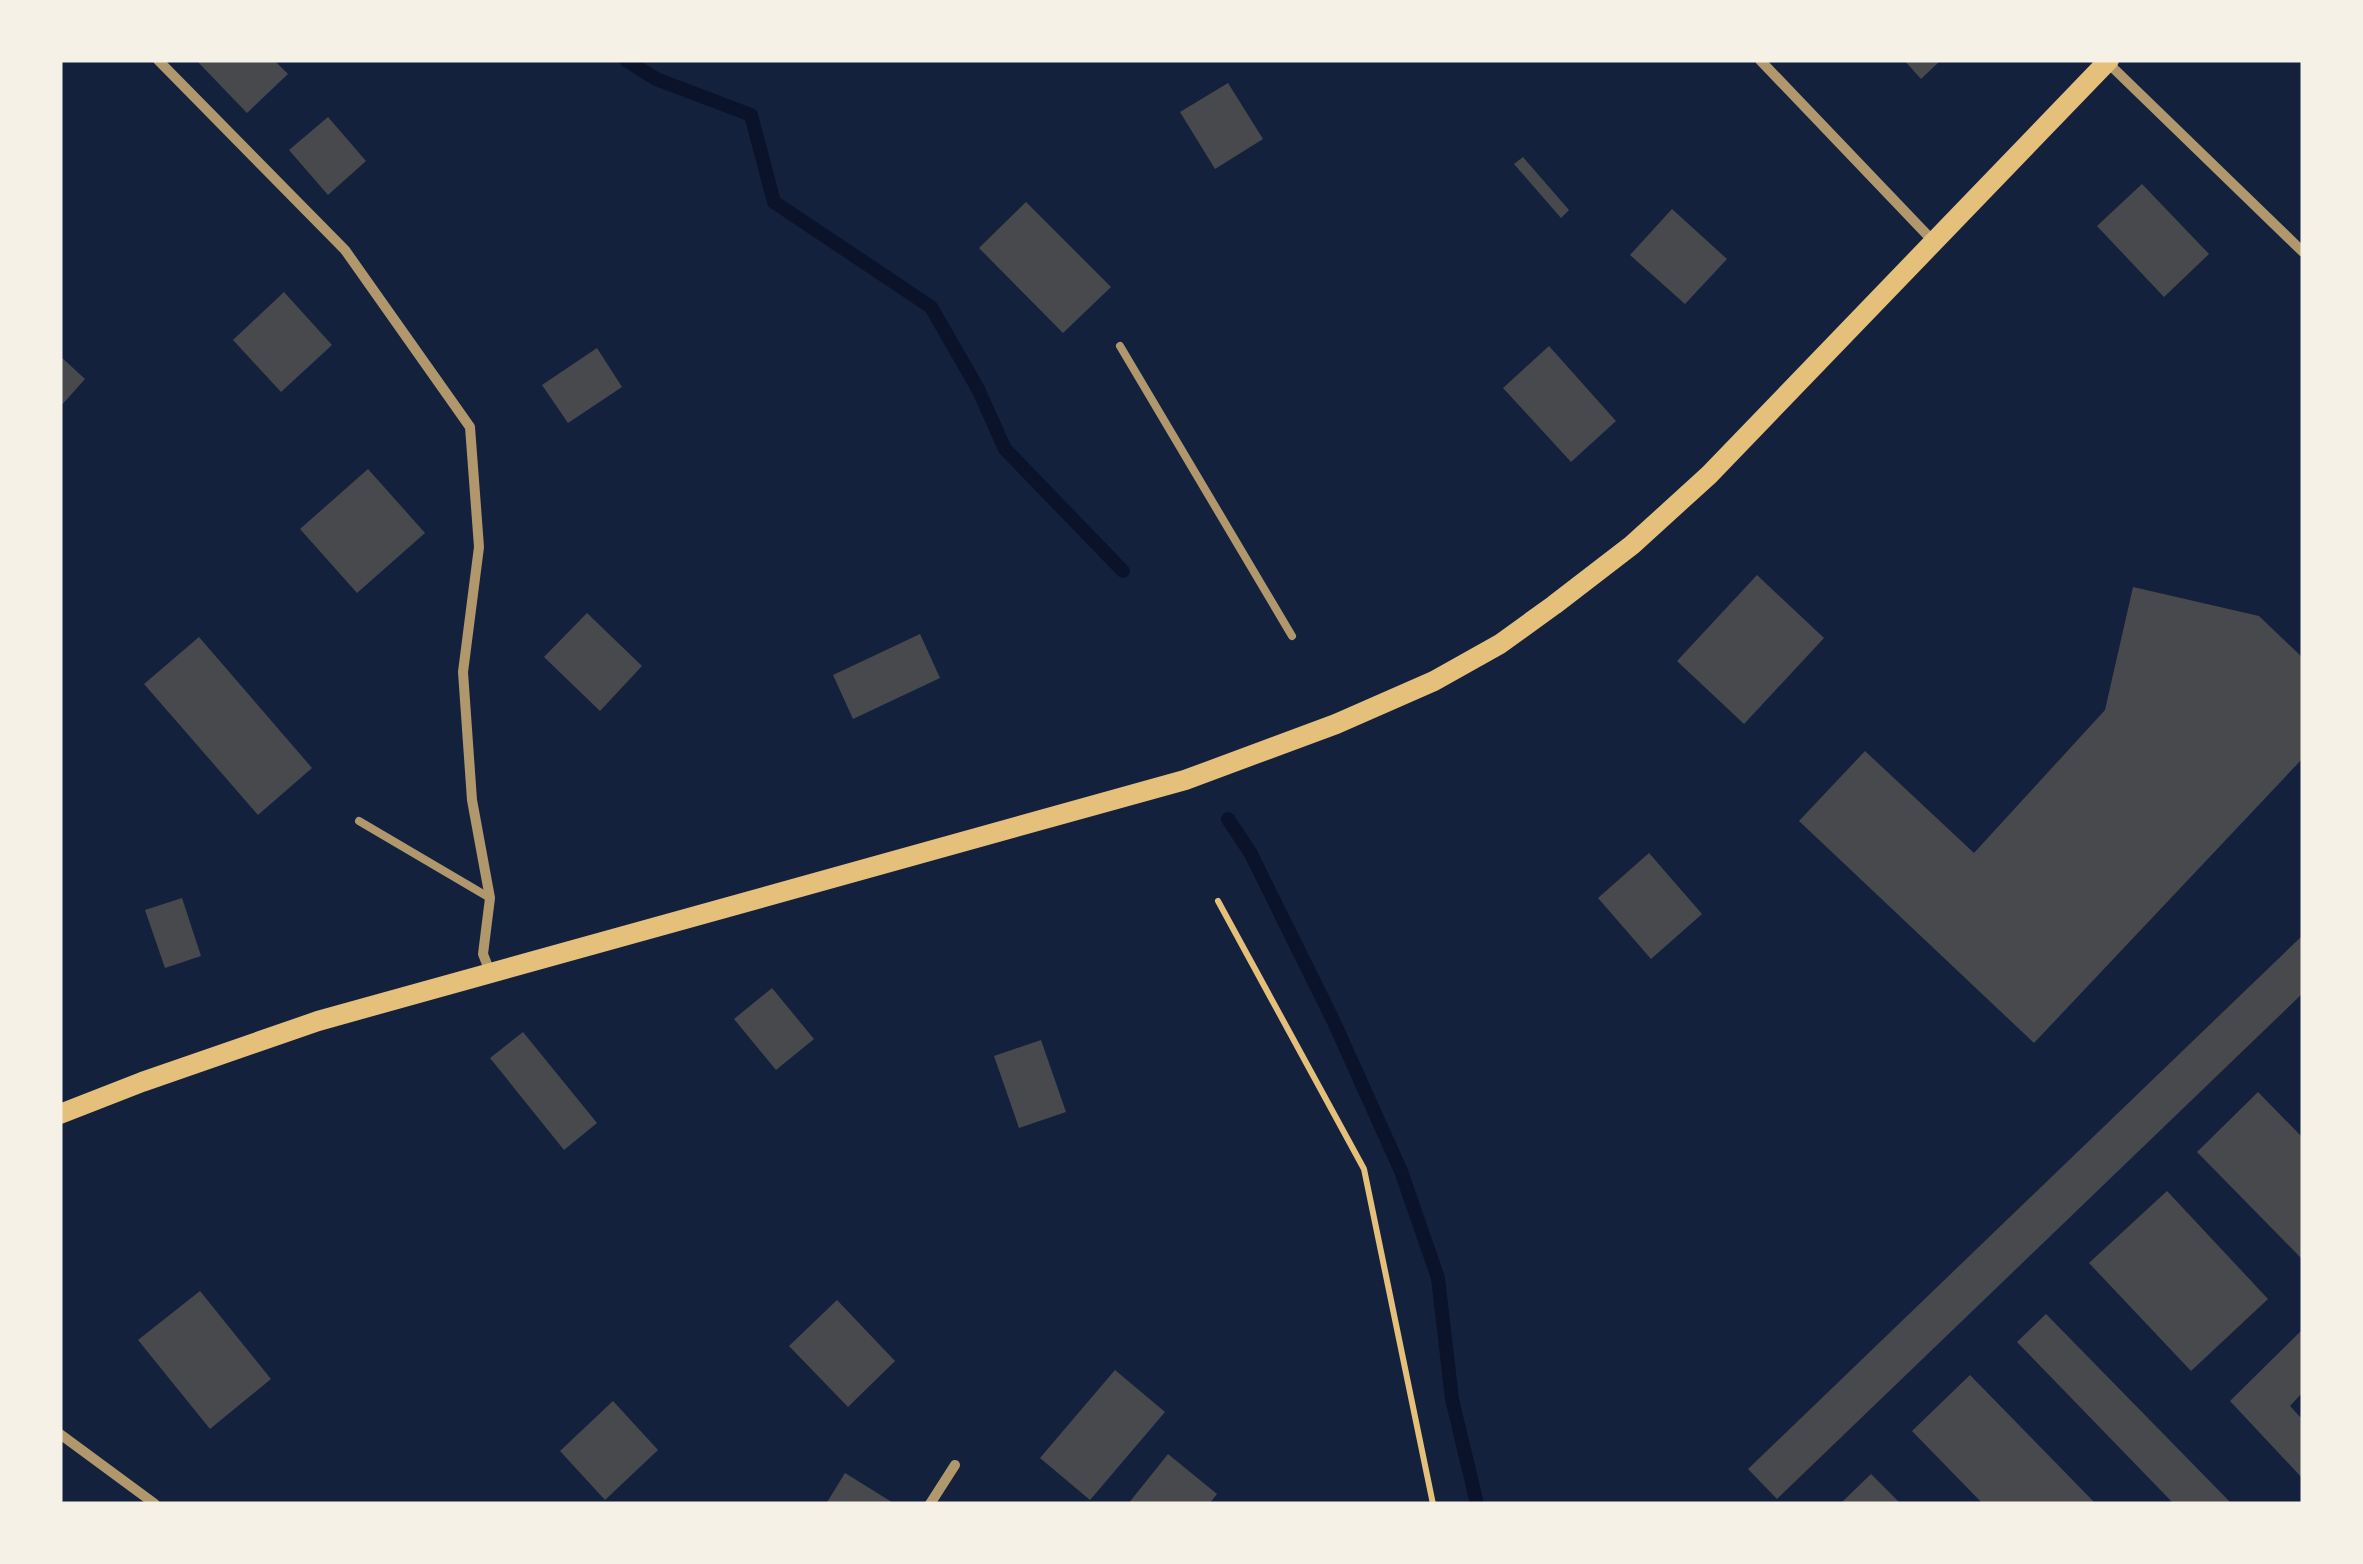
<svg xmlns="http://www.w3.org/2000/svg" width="2363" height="1564" viewBox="0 0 2363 1564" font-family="'Golos Text',sans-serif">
	<rect width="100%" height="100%" fill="#14213d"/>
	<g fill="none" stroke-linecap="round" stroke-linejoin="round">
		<g stroke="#0b132b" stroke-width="14">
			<polyline points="626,60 656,79 751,115 774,202 931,307 978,389 1005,449 1123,571"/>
			<polyline points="1228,819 1250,852 1333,1020 1401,1171 1438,1278 1452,1399 1477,1504"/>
		</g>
	</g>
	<g fill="#48494c">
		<polygon points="196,60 274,60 288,74 247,113"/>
		<polygon points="1904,60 1941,60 1921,79"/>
		<polygon points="1228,83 1263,139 1215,169 1180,112"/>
		<polygon points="328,117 366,161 328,195 289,150"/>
		<polygon points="1523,157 1569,210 1561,218 1514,164"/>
		<polygon points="2142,184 2209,254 2164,297 2097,226"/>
		<polygon points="1026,202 1111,287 1063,333 979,248"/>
		<polygon points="1672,209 1727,259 1685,304 1630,255"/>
		<polygon points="284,292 332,345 281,392 233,340"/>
		<polygon points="1549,346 1616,421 1571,462 1503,388"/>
		<polygon points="597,348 622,387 568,423 542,385"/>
		<polygon points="60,356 85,379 60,407"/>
		<polygon points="368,469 425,533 357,593 300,529"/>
		<polygon points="1757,575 1824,638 1744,724 1677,661"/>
		<polygon points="2133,587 2259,616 2303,658 2303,758 2034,1043 1799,821 1865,751 1974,853 2105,710"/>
		<polygon points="587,613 642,666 600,711 544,657"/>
		<polygon points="920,634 940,678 853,719 833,675"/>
		<polygon points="199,637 312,768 258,815 144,684"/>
		<polygon points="1649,853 1702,914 1651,959 1598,898"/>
		<polygon points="182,898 201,956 165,968 145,910"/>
		<polygon points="2303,935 2303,993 1777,1499 1748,1469"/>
		<polygon points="772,988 814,1039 776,1070 734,1019"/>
		<polygon points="523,1032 597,1123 564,1150 490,1058"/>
		<polygon points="1041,1040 1066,1112 1019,1128 994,1056"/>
		<polygon points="2258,1092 2303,1138 2303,1260 2197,1152"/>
		<polygon points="2167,1191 2268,1299 2191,1371 2089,1263"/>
		<polygon points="200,1291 271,1379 210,1429 138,1340"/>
		<polygon points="837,1300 895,1361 848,1407 789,1346"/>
		<polygon points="2046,1314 2232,1504 2174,1504 2017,1342"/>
		<polygon points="2303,1329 2303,1392 2290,1406 2303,1420 2303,1479 2230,1401"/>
		<polygon points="1115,1370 1165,1412 1090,1500 1040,1458"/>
		<polygon points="1970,1375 2096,1504 1983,1504 1912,1431"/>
		<polygon points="613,1401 658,1450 605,1500 560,1451"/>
		<polygon points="1168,1454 1217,1494 1209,1504 1128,1504"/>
		<polygon points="845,1473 895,1504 826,1504"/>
		<polygon points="1871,1474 1901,1504 1840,1504"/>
	</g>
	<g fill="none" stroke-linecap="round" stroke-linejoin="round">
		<polyline stroke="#e5c07b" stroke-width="6" points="1218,901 1364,1169 1433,1504"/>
		<g stroke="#b1986c" stroke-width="8">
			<polyline points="1120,346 1292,636"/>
			<polyline points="359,821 490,898"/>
		</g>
		<g stroke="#b1986c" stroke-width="10">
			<polyline points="158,60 345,250 470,427 479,547 463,672 472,800 490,898 483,954 490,972"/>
			<polyline points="1760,60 1933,241"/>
			<polyline points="2107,62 2303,252"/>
			<polyline points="60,1434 155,1504"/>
			<polyline points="930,1504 955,1465"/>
		</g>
		<polyline stroke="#e5c07b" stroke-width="20" points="60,1114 142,1082 318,1021 1185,780 1336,724 1434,681 1500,644 1554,605 1632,545 1709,475 2109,60"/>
	</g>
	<rect width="2363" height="1564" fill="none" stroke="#f6f1e7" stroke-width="125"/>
</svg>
